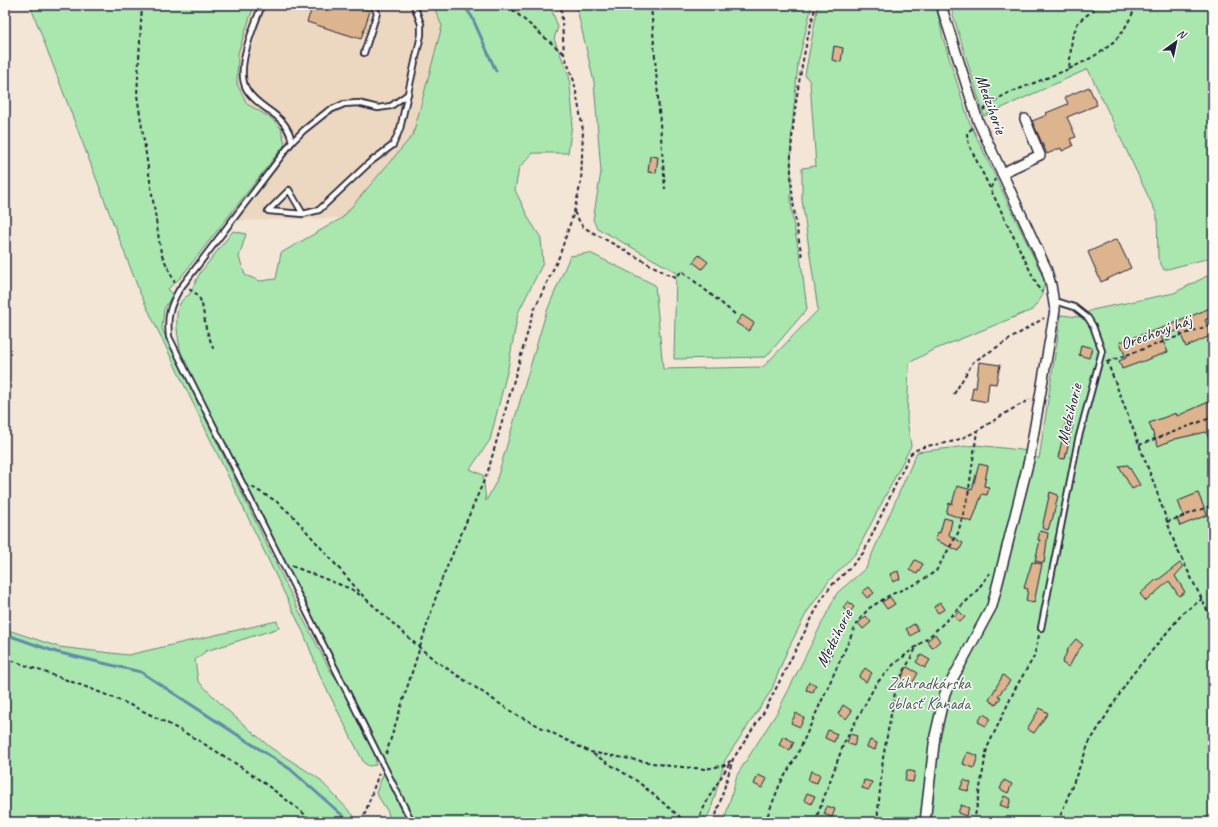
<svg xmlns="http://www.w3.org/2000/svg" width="1218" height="827" viewBox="0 0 1218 827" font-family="Caveat,sans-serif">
	<rect width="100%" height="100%" fill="#f3e6d7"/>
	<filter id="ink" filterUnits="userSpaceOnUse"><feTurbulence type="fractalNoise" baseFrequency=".025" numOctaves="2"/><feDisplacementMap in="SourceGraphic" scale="8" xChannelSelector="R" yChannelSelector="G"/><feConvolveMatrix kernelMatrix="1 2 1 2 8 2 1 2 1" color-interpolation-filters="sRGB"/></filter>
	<g filter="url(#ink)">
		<polygon fill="#ecd7c1" points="254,5 433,5 442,26 413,135 342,218 226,221 285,144 271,118 247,104 237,84 238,53"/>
		<g fill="#a9e7af" stroke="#668475">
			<polygon points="30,5 254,5 238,53 237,84 247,104 271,118 281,128 285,144 181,277 168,289 173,294 164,309 162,329 298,609 330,670 344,690 365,737 375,754 376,765 369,766 364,763 321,678 304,634 140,293"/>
			<path d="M 433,5 L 550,5 L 558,27 L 554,39 L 569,75 L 573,117 L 568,153 L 533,153 L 519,168 L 515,190 L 529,219 L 541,238 L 543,263 L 518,313 L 508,368 L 490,440 L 470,469 L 483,475 L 486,501 L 496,482 L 546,313 L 570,256 L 590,253 L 655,285 L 663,369 L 763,367 L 818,310 L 802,200 L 802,168 L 816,166 L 810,82 L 805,75 L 818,5 L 936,5 L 943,38 L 969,121 L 1045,281 L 1041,298 L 1032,310 L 931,351 L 909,363 L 907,420 L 911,446 L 856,553 L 828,582 L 807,612 L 787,651 L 771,691 L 725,760 L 711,809 L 705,822 L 416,822 L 389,771 L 369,728 L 181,354 C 178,337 170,303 189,295 L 200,273 L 233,231 L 246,234 L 239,257 L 245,275 L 260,281 L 276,279 L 281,253 L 342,218 L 413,135 L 442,26 Z"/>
			<polygon points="576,5 812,5 798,63 791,140 791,200 793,222 801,262 807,309 766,357 674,359 676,272 597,228 593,220 601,172 594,82"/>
			<polygon points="950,5 1213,5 1213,257 1164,270 1158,258 1157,215 1088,69 984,116"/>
			<polygon points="1213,273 1213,822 724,822 737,775 778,711 837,593 866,568 917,452 976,445 1029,451 1039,459 1061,315 1079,317 1092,310 1174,293"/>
			<polygon points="277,621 279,628 206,651 195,660 198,681 226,709 271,748 318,778 354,816 350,822 5,822 5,629 59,647 128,655"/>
			<polygon points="384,772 407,822 390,822 388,812 376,793"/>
		</g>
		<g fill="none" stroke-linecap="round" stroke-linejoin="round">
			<g stroke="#638ba7" stroke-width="3">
				<polyline points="464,5 472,17 496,71"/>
				<polyline points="5,634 56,652 141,672 290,769 350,822"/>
			</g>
		</g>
		<g fill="#dcb48d" stroke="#22223b">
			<polygon points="313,5 353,5 370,11 361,39 307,22"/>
			<polygon points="834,46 843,48 841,62 832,60"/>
			<polygon points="1089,87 1097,105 1067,117 1076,137 1070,139 1073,146 1062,151 1061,148 1047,154 1032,121 1047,115 1046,113 1068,104 1065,97"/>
			<polygon points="650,156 658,157 656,173 648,172"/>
			<polygon points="1117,239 1131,268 1101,282 1088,252"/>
			<polygon points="699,255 708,262 702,269 693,262"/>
			<polygon points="1210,308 1213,316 1205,320 1212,335 1186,347 1179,330 1161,337 1168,352 1122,369 1119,361 1126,358 1120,342 1168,326"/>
			<polygon points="742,315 754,323 749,331 736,323"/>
			<polygon points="1081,345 1092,348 1089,358 1079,355"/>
			<polygon points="979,362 1000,365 996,384 989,383 987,402 971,399 973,387 976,388"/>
			<polygon points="1213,400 1213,448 1206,432 1175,439 1158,446 1149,423 1176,413 1177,416"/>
			<polygon points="1066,422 1073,423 1065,459 1058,458"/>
			<polygon points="979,464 988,466 984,486 989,487 987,495 982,494 972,522 946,513 949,503 952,504 957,486 972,490"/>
			<polygon points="1128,465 1140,485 1132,489 1119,466"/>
			<polygon points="1050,492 1058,495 1052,521 1051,520 1048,530 1042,528"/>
			<polygon points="1198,493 1207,515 1180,526 1177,519 1184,517 1178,501"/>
			<polygon points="944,518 952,520 949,535 963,543 959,551 935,540 938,532 940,533"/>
			<polygon points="1040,531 1048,533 1044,563 1035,561 1040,540 1038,540"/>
			<polygon points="915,560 923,564 917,574 909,570"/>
			<polygon points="1032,562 1042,564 1034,603 1026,601 1028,589 1024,588"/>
			<polygon points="1180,563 1183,567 1175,576 1185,592 1179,596 1169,581 1146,601 1140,594 1157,579 1158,580"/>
			<polygon points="898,571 900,579 893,582 890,574"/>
			<polygon points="869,587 874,593 867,598 862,592"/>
			<polygon points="890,597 895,604 887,609 882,602"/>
			<polygon points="848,601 854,607 849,613 843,608"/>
			<polygon points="940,602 945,609 938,613 934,607"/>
			<polygon points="959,611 965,617 960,622 954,617"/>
			<polygon points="866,616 871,622 863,629 858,623"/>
			<polygon points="914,624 919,630 911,636 906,629"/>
			<polygon points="935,634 940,641 932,648 927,641"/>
			<polygon points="1076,639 1083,645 1077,652 1069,667 1062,663 1069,647"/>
			<polygon points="824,648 832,653 829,661 820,657"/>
			<polygon points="921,655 930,660 925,668 916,662"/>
			<polygon points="907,667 918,673 912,684 901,678"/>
			<polygon points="865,668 872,673 866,682 859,677"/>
			<polygon points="1003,675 1010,681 998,696 1001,697 996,705 989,700"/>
			<polygon points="809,682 816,685 813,692 806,690"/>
			<polygon points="843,705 852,711 846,719 838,714"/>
			<polygon points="1040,708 1048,713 1034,733 1027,729"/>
			<polygon points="796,713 804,718 800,727 791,723"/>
			<polygon points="983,714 990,718 986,726 978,722"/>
			<polygon points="828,730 837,734 834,742 825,738"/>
			<polygon points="850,734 857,736 854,746 847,743"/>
			<polygon points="783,736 794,742 790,750 779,745"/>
			<polygon points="870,740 877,743 875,750 867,747"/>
			<polygon points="967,752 978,756 974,768 963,764"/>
			<polygon points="907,770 915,772 913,782 905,781"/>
			<polygon points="811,771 820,774 817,783 808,780"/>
			<polygon points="758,775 767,779 762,788 754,784"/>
			<polygon points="864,780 872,782 869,790 862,788"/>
			<polygon points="964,780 971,783 968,791 960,789"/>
			<polygon points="1004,780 1012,784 1008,793 1000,789"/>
			<polygon points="807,793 815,796 811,804 804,800"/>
			<polygon points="1004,796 1011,799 1008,808 1000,805"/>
			<polygon points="961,805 969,808 966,816 958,813"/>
			<polygon points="827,806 835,809 832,817 824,814"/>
		</g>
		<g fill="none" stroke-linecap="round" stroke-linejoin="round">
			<defs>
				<g id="service">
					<path d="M 262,5 C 254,26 234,70 247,90 C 252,98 260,104 267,109 C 280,118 289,126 292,142"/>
					<polyline points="364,53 377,13 373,5"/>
					<path d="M 408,94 L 391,106 L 378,108 L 358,103 L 344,104 L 328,111 L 304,130 L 292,142 L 179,290 C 169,308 167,317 169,337 L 412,822"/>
					<polyline points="303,214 289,190 268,211 303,214 319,210 369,163 393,145 400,129 421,35 421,24 414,5"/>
					<polyline points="1041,628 1078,440 1102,351 1093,326 1088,318 1074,307 1055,301"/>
				</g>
				<g id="minor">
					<polyline points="1002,173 1040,155 1025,119"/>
					<polyline points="925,822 935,736 945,693 992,606 1029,460 1055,310 1051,285 1046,268 978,121 941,5"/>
				</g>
			</defs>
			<use href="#service" stroke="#22223b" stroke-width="8"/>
			<use href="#minor" stroke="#22223b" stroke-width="12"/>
			<g stroke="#22223b" stroke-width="2" stroke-dasharray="4 3" stroke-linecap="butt">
				<polyline points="142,5 137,95 161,253 175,283"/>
				<polyline points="507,5 564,54"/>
				<polyline points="651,5 665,189"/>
				<path d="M 1069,69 C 1104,52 1122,42 1136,5"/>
				<polyline points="983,110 1004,95 1069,69 1072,38 1078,22 1100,5"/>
				<polyline points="972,128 967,134 969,145 1039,289 1042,292"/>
				<polyline points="991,188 995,179"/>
				<polyline points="574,212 583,227 669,275 676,277 682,271 736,315"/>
				<path d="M 802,256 C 795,223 790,187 791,153 C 794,104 803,52 816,5"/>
				<polyline points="189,289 198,295 202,304 206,328 214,351"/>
				<polyline points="1107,361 1153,481 1176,547 1213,622"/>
				<polyline points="1107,362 1213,324"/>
				<polyline points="954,394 973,362 1044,318"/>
				<polyline points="1139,445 1213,417"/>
				<polyline points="252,487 276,501 293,516 365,598 420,648 436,661 515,714 590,752 670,766 706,769 725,765 733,759"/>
				<polyline points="1167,522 1213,505"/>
				<polyline points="292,566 351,589 363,597"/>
				<path d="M 5,658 C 54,676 103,691 149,714 C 208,743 264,780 314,822"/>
				<polyline points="386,754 441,581 488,471 534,310 559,257 574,212 581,182 583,130 574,81 564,54 561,5"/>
				<polyline points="593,754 637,781 686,822"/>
				<polyline points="362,822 379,773"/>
				<polyline points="697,822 709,797 731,761"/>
				<path d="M 714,822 L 733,759 L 764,712 L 821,600 L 831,586 L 849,569 L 864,552 L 909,456 C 919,443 940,446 954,441 C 982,432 1004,411 1030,400"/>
				<polyline points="765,822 780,784 797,755 857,623 868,609 890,595 918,583 936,571 958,533 968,496 977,431"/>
				<polyline points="815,822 844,743 876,684 894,664 930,636 975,593 990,573"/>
				<polyline points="877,822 883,758 896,687 917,646"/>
				<polyline points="974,822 987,748 1016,687 1034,657 1039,635"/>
				<polyline points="1058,822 1089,743 1131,676 1183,613 1202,599"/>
			</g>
			<use href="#service" stroke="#fdfcf7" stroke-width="4.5"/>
			<use href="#minor" stroke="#fdfcf7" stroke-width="9"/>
		</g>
	</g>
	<g text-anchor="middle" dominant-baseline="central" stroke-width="3" stroke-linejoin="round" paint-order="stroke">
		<g font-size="17" fill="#22223b" stroke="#fdfcf7">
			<text transform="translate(991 104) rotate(70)">Medzihorie</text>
			<text transform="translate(1156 332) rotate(-20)">Orechový háj</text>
			<text transform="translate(1069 414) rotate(-76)">Medzihorie</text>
			<text transform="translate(834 638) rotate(-63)">Medzihorie</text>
		</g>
		<g font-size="17" fill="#4a5d5e" stroke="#fdfcf7">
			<text x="929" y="683">Záhradkárska<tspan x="929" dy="20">oblasť Kanada</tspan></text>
		</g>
	</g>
	<rect width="1218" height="827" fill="none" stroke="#fdfcf7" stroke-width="20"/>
	<rect x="10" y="10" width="1198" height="807" fill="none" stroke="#22223b" stroke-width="1.5" filter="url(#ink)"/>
	<g transform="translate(1176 42) rotate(33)" stroke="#fdfcf7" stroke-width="3" paint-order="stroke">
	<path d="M0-3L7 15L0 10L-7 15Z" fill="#22223b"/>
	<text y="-6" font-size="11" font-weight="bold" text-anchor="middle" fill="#22223b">N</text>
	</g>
</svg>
